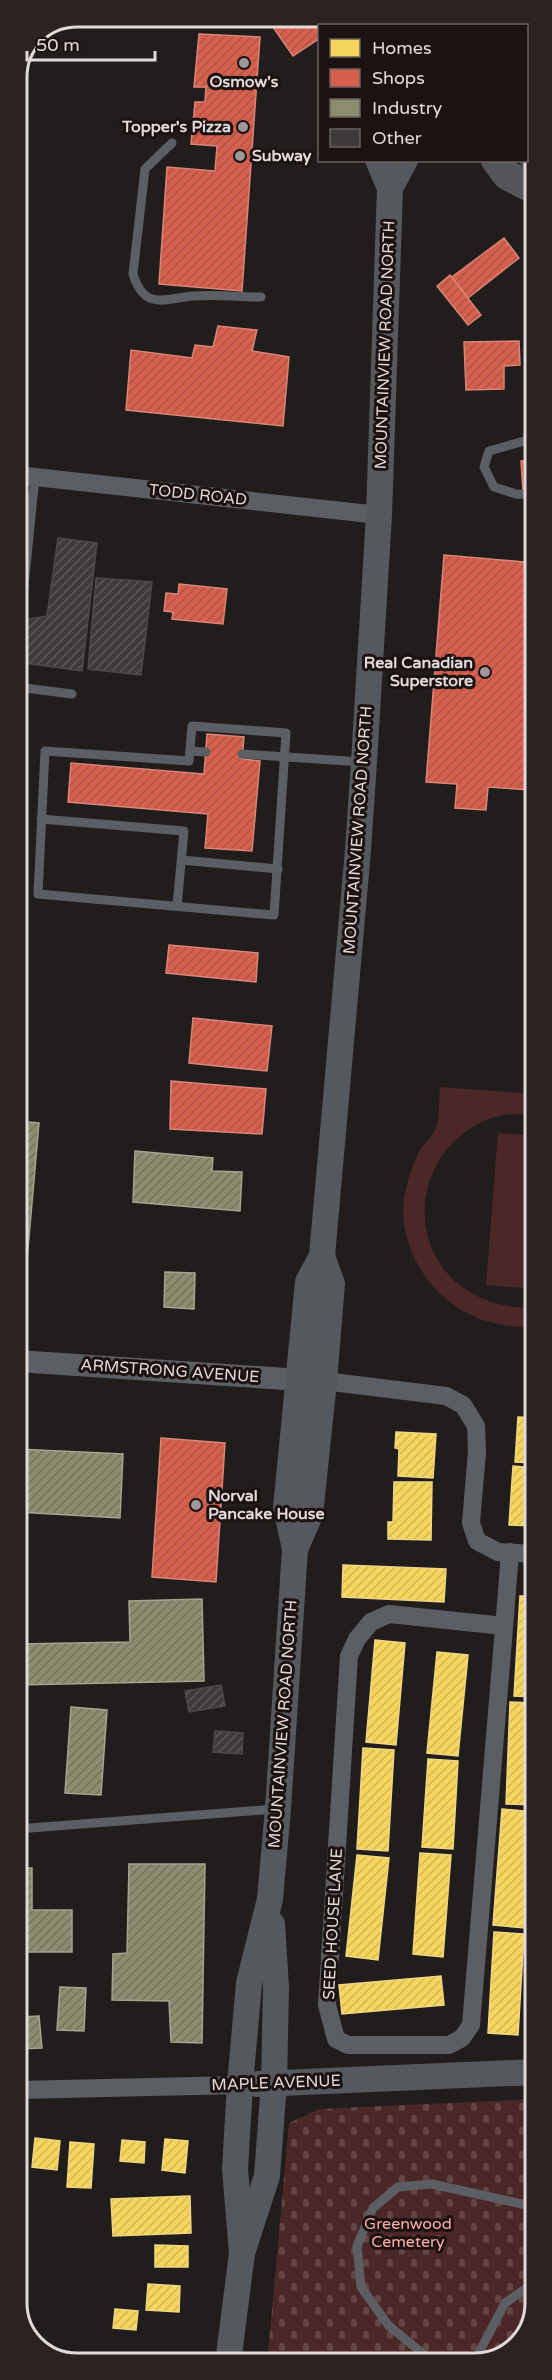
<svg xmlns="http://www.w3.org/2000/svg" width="552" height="2380" viewBox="0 0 552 2380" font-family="'Varela Round',sans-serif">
	<defs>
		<pattern id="cemetery-stones" width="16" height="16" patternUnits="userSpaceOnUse" patternTransform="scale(1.5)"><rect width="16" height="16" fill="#4b2727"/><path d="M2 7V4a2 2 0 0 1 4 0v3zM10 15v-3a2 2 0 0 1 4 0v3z" fill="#654646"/></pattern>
		<pattern id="homes-hatch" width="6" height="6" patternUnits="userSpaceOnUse" patternTransform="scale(1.5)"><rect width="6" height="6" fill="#f6d55c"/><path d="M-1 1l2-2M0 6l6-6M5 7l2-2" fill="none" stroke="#d2b757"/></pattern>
		<pattern id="shops-hatch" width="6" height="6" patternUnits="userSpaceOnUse" patternTransform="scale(1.5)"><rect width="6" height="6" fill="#d6604d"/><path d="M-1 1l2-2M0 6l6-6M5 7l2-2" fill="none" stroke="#aa5749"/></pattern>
		<pattern id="industry-hatch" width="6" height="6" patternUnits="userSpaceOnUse" patternTransform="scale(1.5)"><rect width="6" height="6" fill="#8c8c6e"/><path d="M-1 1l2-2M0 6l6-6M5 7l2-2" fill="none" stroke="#73725e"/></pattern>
		<pattern id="building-hatch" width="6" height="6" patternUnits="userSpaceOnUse" patternTransform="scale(1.5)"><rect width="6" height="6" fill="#3e3a39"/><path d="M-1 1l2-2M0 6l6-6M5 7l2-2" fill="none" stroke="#5a5655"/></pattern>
	</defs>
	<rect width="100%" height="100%" fill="#221d1d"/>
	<polygon fill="url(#cemetery-stones)" points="535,2099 535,2304 521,2343 487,2362 281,2363 268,2354 289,2123 319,2109"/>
	<g fill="#4b2727">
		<path d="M 440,1087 L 535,1094 L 535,1115 C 520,1114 504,1113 489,1119 C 411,1149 400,1257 477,1296 C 495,1306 515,1307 535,1309 L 535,1328 C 514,1327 492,1325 473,1316 C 428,1296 395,1243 405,1193 C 408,1179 413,1163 420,1150 C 424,1143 433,1136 436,1128 C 440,1116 439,1100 440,1087 Z"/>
		<polygon points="498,1133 535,1136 535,1289 486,1285"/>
	</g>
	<g fill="url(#homes-hatch)" stroke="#f0d682" stroke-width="1.5">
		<polygon points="518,1417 535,1418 535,1463 515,1462"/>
		<polygon points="396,1432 436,1434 433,1478 398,1476 399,1449 395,1448"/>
		<polygon points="513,1466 535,1468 535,1526 509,1525"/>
		<polygon points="394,1482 432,1482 431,1540 388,1539 388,1522 393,1522"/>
		<polygon points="343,1565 446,1569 444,1602 342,1597"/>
		<polygon points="520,1596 535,1596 535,1697 514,1696"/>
		<polygon points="375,1640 405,1643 396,1745 366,1742"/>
		<polygon points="437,1652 468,1655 458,1756 427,1753"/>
		<polygon points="510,1702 535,1703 535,1805 506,1804"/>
		<polygon points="363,1748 394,1750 388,1851 357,1849"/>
		<polygon points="428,1759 458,1761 453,1849 422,1847"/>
		<polygon points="502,1809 535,1812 525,1928 493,1925"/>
		<polygon points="420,1853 451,1855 443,1957 413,1954"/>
		<polygon points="357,1855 389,1858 378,1960 346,1956"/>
		<polygon points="494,1932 524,1934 518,2035 488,2033"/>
		<polygon points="441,1976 444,2005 342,2014 339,1985"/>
		<polygon points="35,2138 60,2141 57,2170 32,2167"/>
		<polygon points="165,2139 188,2141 185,2173 162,2170"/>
		<polygon points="122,2140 145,2142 144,2163 120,2161"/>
		<polygon points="70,2142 94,2144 91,2188 67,2187"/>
		<polygon points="190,2196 191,2233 113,2236 111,2199"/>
		<polygon points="155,2245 188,2246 188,2267 155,2267"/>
		<polygon points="148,2284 180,2286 179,2312 146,2310"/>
		<polygon points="115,2309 138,2311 136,2330 113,2328"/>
		<polygon points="63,2353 162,2355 162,2363 69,2363 62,2360"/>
	</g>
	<g fill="url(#shops-hatch)" stroke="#da8577" stroke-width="1.5">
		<polygon points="266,17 324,17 330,26 320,26 320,38 293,56"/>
		<polygon points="199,34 260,37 242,291 159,284 167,167 215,171 217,146 191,144 195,102 205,102 206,87 194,87"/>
		<polygon points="504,238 519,258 468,298 452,277"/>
		<polygon points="450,275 481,315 468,325 437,286"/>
		<polygon points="218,326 257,330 252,351 289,357 283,426 126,410 131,350 192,358 195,345 213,347"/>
		<polygon points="519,341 520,365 504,366 504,389 466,390 464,342"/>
		<polygon points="535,460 535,491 523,491 521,461"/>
		<polygon points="444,555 535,563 535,802 529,802 530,790 488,787 486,810 455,808 457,784 426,782"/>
		<polygon points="179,584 227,589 223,624 172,619 173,612 164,611 166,593 178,594"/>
		<polygon points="207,734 244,737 242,759 260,761 252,851 205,848 208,814 68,802 71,763 204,774"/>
		<polygon points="169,945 258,953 256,982 166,973"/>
		<polygon points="193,1018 272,1026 267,1071 189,1063"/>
		<polygon points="171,1081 266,1089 262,1134 170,1129"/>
		<polygon points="161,1438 225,1443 216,1582 152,1577"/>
	</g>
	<g fill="url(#industry-hatch)" stroke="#a6a38e" stroke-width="1.5">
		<polygon points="17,1121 39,1123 22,1317 17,1316"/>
		<polygon points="135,1151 213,1158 212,1171 242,1172 240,1211 133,1202"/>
		<polygon points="165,1272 195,1273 194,1309 164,1307"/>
		<polygon points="17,1449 123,1454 120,1518 17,1512"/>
		<polygon points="202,1599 204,1681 17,1685 17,1644 130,1642 129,1601"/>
		<polygon points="71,1707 107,1710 101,1795 65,1793"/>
		<polygon points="129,1864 205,1864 202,2043 171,2042 169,2001 112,2000 113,1954 127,1953"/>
		<polygon points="17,1868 32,1868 32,1910 72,1910 72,1952 17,1952"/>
		<polygon points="60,1987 86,1988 84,2031 57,2030"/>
		<polygon points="17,2008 19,2017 39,2016 42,2048 17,2049"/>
	</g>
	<g fill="url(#building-hatch)" stroke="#4e4a4a" stroke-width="1.5">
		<polygon points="58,538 97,543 82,671 18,662 24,620 47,616"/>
		<polygon points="96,578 152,582 141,675 88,669"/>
		<polygon points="221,1685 225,1706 189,1712 185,1691"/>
		<polygon points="215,1731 243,1733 242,1754 213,1752"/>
	</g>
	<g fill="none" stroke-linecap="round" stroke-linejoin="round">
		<polyline stroke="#585859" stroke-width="3" stroke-dasharray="1.5 4.5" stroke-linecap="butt" points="528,1091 535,1092"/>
		<g stroke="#5b5f64" stroke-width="9">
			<path d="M 172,143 L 145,169 L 133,274 C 145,312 165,298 194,296 C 216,294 239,297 261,297"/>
			<polyline points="535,438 489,451 484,467 494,487 516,494 535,495"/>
			<polyline points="17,655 35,477"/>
			<polyline points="17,687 72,694"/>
			<polygon points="192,726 286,733 274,915 38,894 45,751 189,761"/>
			<polyline points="190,751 206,752"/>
			<polyline points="242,754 362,762"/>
			<polyline points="41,819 184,831 177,906"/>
			<polyline points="182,860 278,869"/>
			<polyline points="17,1829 276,1809"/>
			<polyline points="433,2362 388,2325 361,2287 357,2246 373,2208 398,2187 432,2184 535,2207"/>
			<polyline points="474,2362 505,2303 535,2282"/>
		</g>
		<g stroke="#5b5f64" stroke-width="18">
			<polyline points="17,475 379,515"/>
			<polyline points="324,1381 446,1396 463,1405 476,1426 477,1452 471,1523 477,1541 498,1552 535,1554"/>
			<polyline points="504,1626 389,1614 371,1622 357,1639 349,1656 327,2005 336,2039 348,2045 449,2045 462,2038 471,2025 505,1616 510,1552"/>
			<polyline points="17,2090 240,2085"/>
		</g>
		<polyline stroke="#5b5f64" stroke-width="22" points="17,1361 316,1381"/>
		<g stroke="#55585c" stroke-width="26">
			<polyline points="463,26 466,17"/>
			<polyline points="390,188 405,160"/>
			<polyline points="295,1549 310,1515 324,1381 332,1284 322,1256"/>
			<polyline points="258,2084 535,2072"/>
			<polyline points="242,2253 235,2169 240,2085 249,1983 270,1899 278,1809 295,1549 286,1508 308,1282 322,1256 358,850 364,762 379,515 390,188 378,160"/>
			<polyline points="228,2363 242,2253 267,2176 274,2083 276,1987 272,1924"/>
		</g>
		<g stroke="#555659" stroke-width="30">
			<polyline points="385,17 391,26"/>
			<polyline points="426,17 433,26"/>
			<polyline points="526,147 534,157"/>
			<polyline points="496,160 507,175 534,189"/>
		</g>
	</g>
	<g fill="#9f9898" stroke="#1c1211" stroke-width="2">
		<circle cx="244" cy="63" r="6"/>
		<circle cx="243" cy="127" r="6"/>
		<circle cx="240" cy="156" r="6"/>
		<circle cx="485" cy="672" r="6"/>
		<circle cx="196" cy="1505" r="6"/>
	</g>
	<g text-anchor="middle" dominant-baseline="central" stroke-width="6" stroke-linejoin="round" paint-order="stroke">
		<g font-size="16" font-weight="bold" fill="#e2dada" stroke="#1c1211" text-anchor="end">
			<text x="244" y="82" text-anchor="middle">Osmow's</text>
			<text x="231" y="127">Topper's Pizza</text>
			<text x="252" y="156" text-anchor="start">Subway</text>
			<text x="473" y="663">Real Canadian<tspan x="473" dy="18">Superstore</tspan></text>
			<text x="208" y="1496" text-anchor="start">Norval<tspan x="208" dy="18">Pancake House</tspan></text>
		</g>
		<g font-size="16" fill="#e2dada" stroke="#1c1211">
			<text transform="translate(385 345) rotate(-88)">MOUNTAINVIEW ROAD NORTH</text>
			<text transform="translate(198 495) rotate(6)">TODD ROAD</text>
			<text transform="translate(358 830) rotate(-86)">MOUNTAINVIEW ROAD NORTH</text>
			<text transform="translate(170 1371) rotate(4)">ARMSTRONG AVENUE</text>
			<text transform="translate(283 1724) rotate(-86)">MOUNTAINVIEW ROAD NORTH</text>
			<text transform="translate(333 1924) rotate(-87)">SEED HOUSE LANE</text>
			<text transform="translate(276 2083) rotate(-2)">MAPLE AVENUE</text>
		</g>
		<g font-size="16" fill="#ffadaa" stroke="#1c1211">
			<text x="408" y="2224">Greenwood<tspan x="408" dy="18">Cemetery</tspan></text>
		</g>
	</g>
	<path d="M0 0H552V2380H0ZM77 27H475A50 50 0 0 1 525 77V2303A50 50 0 0 1 475 2353H77A50 50 0 0 1 27 2303V77A50 50 0 0 1 77 27Z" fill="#2c2221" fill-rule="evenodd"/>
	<path fill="none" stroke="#e2dada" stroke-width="3" d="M77 27H475A50 50 0 0 1 525 77V2303A50 50 0 0 1 475 2353H77A50 50 0 0 1 27 2303V77A50 50 0 0 1 77 27Z"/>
	<rect x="318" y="24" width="210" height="138" fill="#1c1211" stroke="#6b6261" stroke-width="1.5"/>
	<rect x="330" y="39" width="30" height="18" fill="#f6d55c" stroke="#6b6261" stroke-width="1.5"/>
	<text x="372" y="54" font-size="18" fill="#e2dada">Homes</text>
	<rect x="330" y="69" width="30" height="18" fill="#d6604d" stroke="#6b6261" stroke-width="1.5"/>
	<text x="372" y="84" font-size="18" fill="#e2dada">Shops</text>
	<rect x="330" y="99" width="30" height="18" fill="#8c8c6e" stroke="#6b6261" stroke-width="1.5"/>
	<text x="372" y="114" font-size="18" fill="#e2dada">Industry</text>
	<rect x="330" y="129" width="30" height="18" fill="#3e3a39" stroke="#6b6261" stroke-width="1.5"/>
	<text x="372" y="144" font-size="18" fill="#e2dada">Other</text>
	<path d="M27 51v9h128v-9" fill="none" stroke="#e2dada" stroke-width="3"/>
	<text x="36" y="51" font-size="18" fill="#e2dada" stroke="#1c1211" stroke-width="4.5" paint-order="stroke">50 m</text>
</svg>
